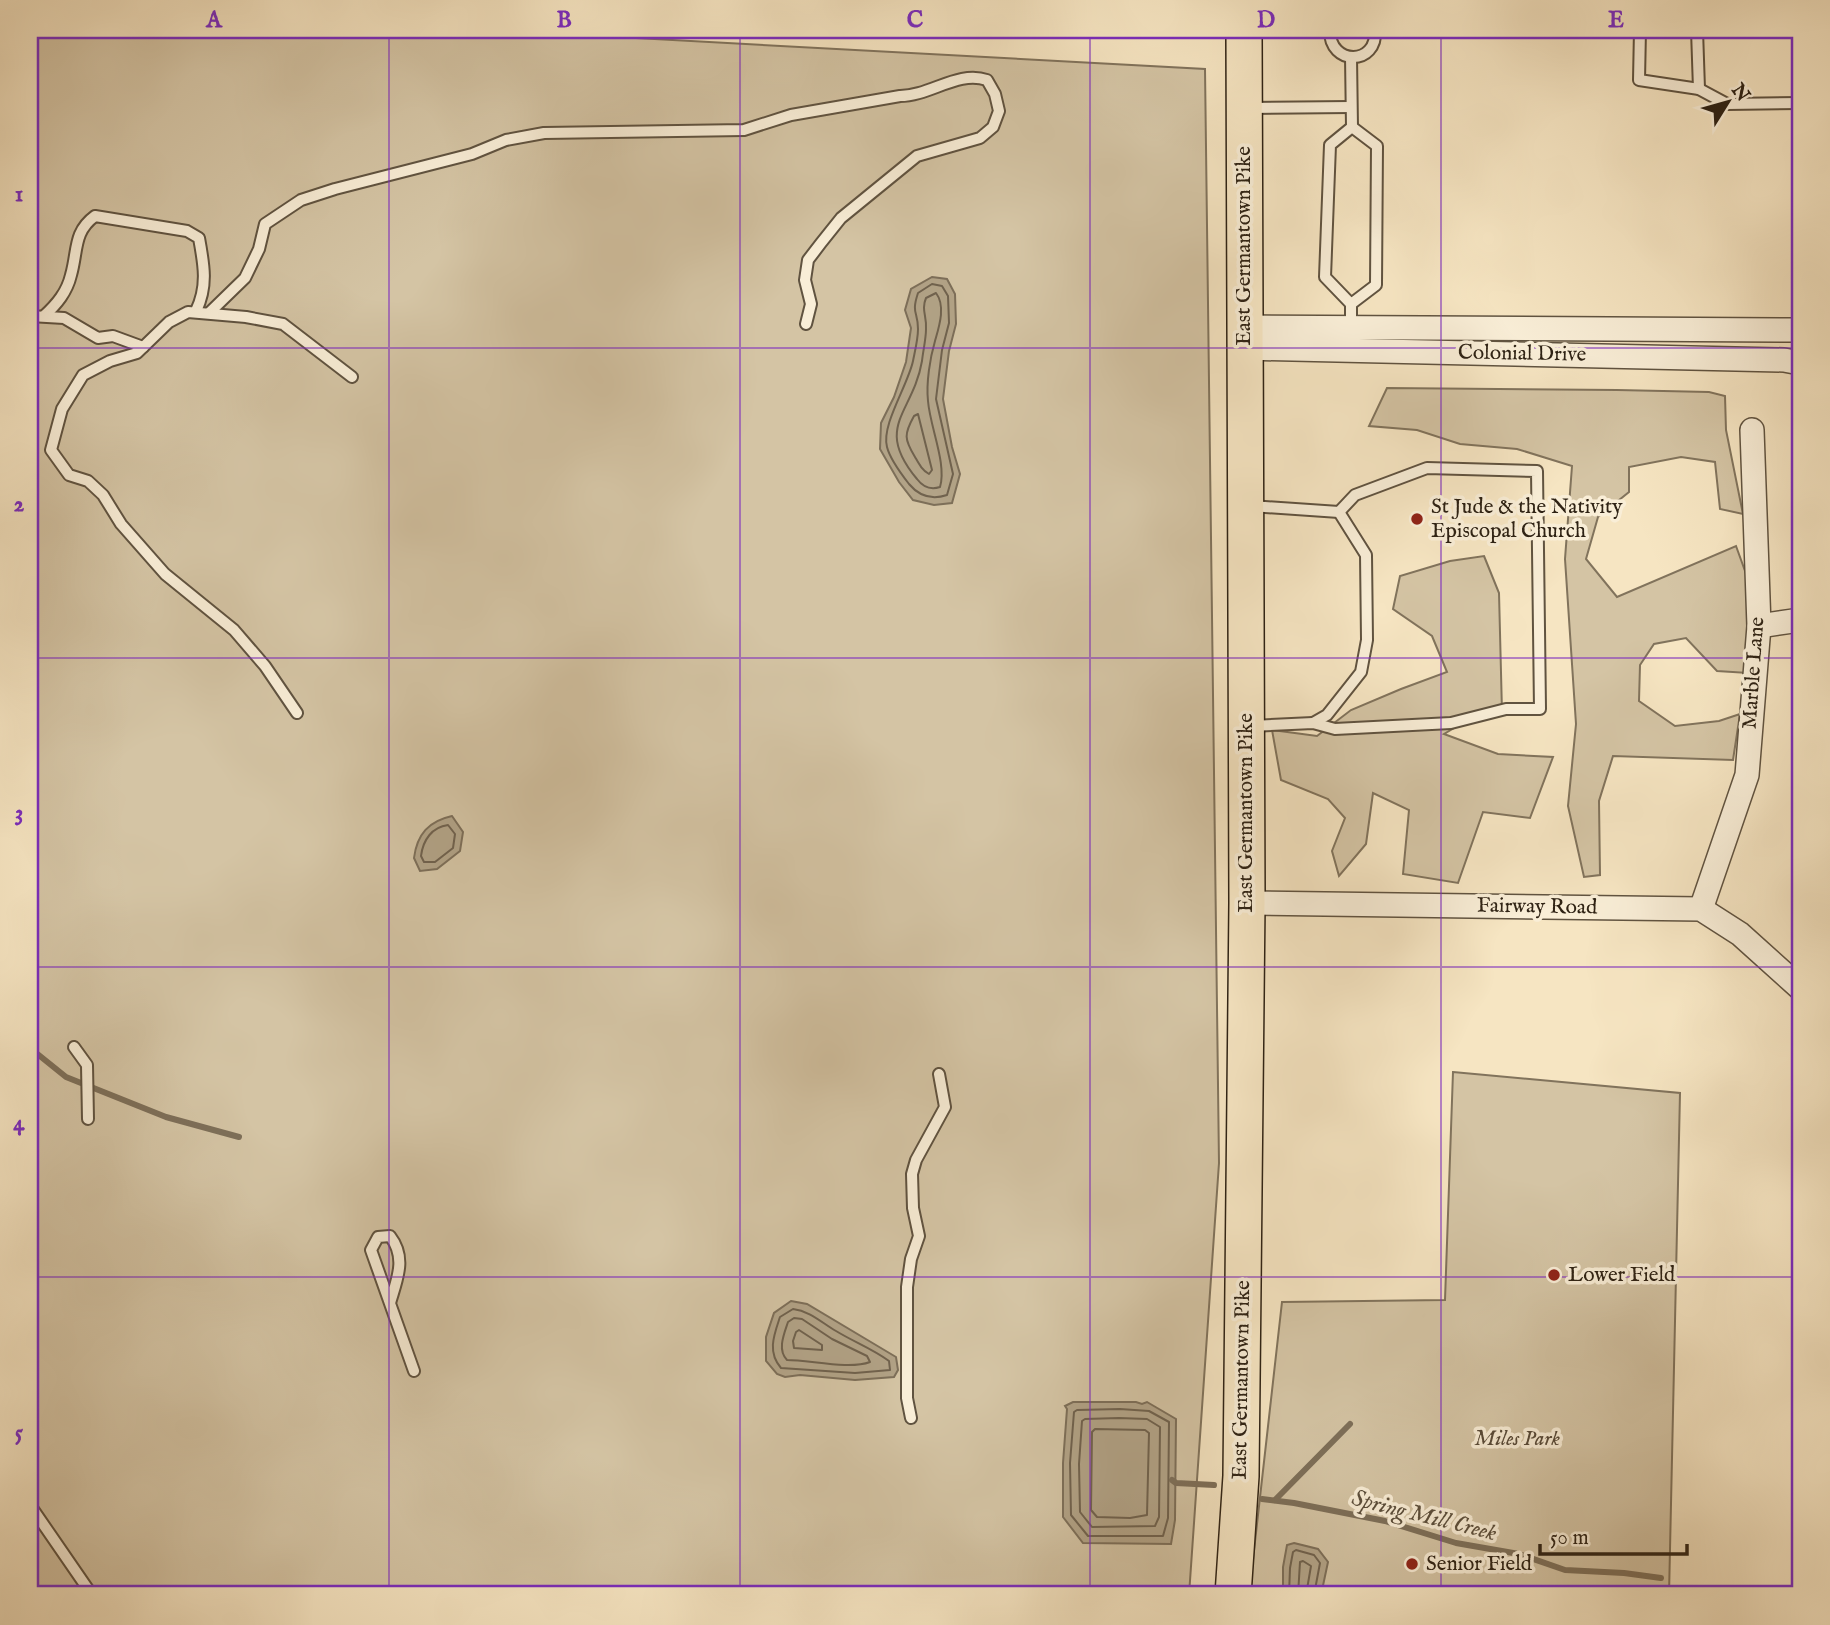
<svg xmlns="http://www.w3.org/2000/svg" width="1830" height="1625" viewBox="0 0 1830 1625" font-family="'IM FELL English',serif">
	<rect width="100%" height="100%" fill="#f6e5c2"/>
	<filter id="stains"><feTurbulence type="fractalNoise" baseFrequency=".00286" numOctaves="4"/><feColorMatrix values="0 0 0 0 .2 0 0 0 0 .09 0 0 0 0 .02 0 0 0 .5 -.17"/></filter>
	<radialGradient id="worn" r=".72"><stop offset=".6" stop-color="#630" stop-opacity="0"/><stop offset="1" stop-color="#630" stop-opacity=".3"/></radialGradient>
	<g fill="#d4c4a4" stroke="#81735c" stroke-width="2">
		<polygon points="30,30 488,30 1205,69 1219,1163 1189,1595 30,1595"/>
		<polygon points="1387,388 1617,390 1709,392 1725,396 1726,430 1743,514 1720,509 1715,462 1681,457 1629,467 1629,492 1598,517 1586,559 1617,597 1736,546 1749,582 1748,673 1717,671 1686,638 1654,644 1640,665 1639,701 1675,726 1719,721 1740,714 1733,760 1613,756 1599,801 1600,875 1584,877 1568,806 1576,724 1565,559 1572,466 1517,449 1460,444 1417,430 1369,426"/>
		<polygon points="1484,556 1499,593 1502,712 1473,717 1444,734 1498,754 1553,757 1530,818 1483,812 1458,883 1403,874 1409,810 1373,793 1366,844 1339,876 1332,851 1345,818 1328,799 1281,780 1272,730 1317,736 1351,710 1401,689 1447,672 1432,636 1393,609 1400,576 1450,561"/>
		<polygon points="1453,1072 1680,1093 1669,1595 1249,1595 1282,1302 1445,1300"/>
	</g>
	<g fill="#b2a387" stroke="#7d6f59" stroke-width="2">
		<polygon points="932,277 947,279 955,294 956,324 949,351 943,399 952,447 960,474 952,503 934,505 913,500 899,482 880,449 881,423 894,397 906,362 911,328 905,310 911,289"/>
		<path d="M 452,816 L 463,832 L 460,851 L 437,869 L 420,871 L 414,858 C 417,834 429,821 452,816 Z"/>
		<polygon points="791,1301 807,1304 896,1357 898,1370 894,1377 855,1380 800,1375 785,1377 777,1374 766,1361 766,1337 774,1313"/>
		<polygon points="1073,1402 1136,1402 1142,1404 1147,1402 1176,1419 1175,1520 1171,1544 1083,1543 1063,1517 1063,1463 1067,1409 1065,1406"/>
		<polygon points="1294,1543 1318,1549 1328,1562 1321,1595 1283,1595 1283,1567 1287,1545"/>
	</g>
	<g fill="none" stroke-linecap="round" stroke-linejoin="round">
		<g stroke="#70624e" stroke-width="2">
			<path d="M 932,284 L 942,286 L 948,296 L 949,323 L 942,350 L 936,399 L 953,474 L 947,495 C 932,500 919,496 909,484 C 902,475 890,459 887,447 C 881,425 908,385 913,361 C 915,351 918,339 918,329 C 918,311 911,314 918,293 Z"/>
			<path d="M 936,293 C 946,306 939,327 935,341 C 930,358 926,383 928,401 C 930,427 947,464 940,487 C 931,490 923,487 917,479 C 873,426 913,414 922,361 C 923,351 926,339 926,329 C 927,316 921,310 926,298 Z"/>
			<path d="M 918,414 L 932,470 L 929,474 C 922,470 919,464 915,457 C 904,439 904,434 914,416 Z"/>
			<path d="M 448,825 L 455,834 L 453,848 L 435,862 L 424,862 L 421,856 C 423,840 432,827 448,825 Z"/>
			<path d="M 793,1309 C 810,1311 822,1323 836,1331 C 854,1342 873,1349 889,1361 L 890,1370 L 855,1373 L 781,1368 C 767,1352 774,1335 780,1317 Z"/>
			<path d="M 794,1318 L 802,1319 L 832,1339 L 867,1356 L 870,1362 C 849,1370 810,1360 787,1360 C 777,1350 784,1334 788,1322 Z"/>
			<polygon points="799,1330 822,1345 822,1350 794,1348 793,1341 796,1332"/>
			<polygon points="1120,1409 1149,1411 1169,1422 1168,1518 1163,1536 1088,1536 1071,1515 1070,1463 1074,1412 1077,1410"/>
			<polygon points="1119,1418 1147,1419 1160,1427 1159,1517 1155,1526 1092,1527 1080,1512 1079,1464 1082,1421 1085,1419"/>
			<polygon points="1095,1429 1145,1430 1149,1433 1147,1515 1130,1518 1097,1517 1091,1510 1092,1432"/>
			<polyline points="1289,1595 1290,1568 1293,1552 1296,1550 1314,1555 1320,1563 1314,1595"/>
			<polyline points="1298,1595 1300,1562 1303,1561 1311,1566 1306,1595"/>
		</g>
		<g stroke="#7d6f59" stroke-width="6">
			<polyline points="30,1048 66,1077 166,1117 239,1137"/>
			<polyline points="1172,1480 1176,1483 1214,1485"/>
			<polyline points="1262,1499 1294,1503 1385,1521 1456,1543 1519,1554 1565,1570 1624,1573 1661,1578"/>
			<polyline points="1275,1500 1350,1424"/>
		</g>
		<defs>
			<g id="service">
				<path d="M 1330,30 C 1329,66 1378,66 1375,30"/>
				<polyline points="1640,30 1639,80 1699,89 1727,104 1800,103"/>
				<polyline points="1697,30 1699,89"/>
				<polyline points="1351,57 1352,127"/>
				<polyline points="1249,108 1351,107"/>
				<polyline points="1351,304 1376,285 1377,146 1352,127 1330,145 1325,277 1351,304 1351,328"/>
				<path d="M 209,313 L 245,278 L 259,249 L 265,224 L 301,200 L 335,189 L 472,154 L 506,140 L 544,133 L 744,130 L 791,115 L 900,96 C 930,96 958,70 987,80 L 995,94 L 999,111 L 993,127 L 980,138 L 917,156 L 841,218 L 821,243 L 808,260 L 805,280 L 811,304 L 806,324"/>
				<polyline points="30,316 64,318 98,338 113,336 143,347"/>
				<path d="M 44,316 C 57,304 67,292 71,275 C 78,251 73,232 95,216 L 187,231 L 199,238 C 204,265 208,286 196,311"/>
				<polyline points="1251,506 1339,512"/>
				<polyline points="297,713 265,666 234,630 165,574 121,524 103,495 88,481 69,475 51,450 62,409 83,375 110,361 137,353 169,322 188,312 246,317 283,324 352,377"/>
				<polyline points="1313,723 1327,715 1361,672 1367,640 1366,555 1339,512"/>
				<polyline points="1252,726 1313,723 1335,729 1451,723 1506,709 1540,709 1537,471 1427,468 1355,495 1339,512"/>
				<polyline points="74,1047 87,1065 88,1119"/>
				<path d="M 390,1303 C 397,1279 407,1258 390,1236 L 378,1237 L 371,1250 L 414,1371"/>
				<polyline points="911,1418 907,1398 907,1287 911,1259 919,1236 913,1208 912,1174 916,1160 945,1107 939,1074"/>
				<polyline points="30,1505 92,1595"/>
			</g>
			<g id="minor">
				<polyline points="1244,327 1800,330"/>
				<polyline points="1244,348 1784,360 1800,363"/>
				<polyline points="1759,626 1800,620"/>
				<polyline points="1247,903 1701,909 1740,934 1800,988"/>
				<polyline points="1701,909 1747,775 1759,626 1752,430"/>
			</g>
			<polyline id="primary" points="1233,1595 1241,1476 1247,903 1244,30"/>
		</defs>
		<use href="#service" stroke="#605340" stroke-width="14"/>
		<use href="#minor" stroke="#605340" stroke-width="26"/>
		<use href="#primary" stroke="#2e2214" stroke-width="38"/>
		<use href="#service" stroke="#f9eed7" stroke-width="10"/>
		<use href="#minor" stroke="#f9eed7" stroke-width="23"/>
		<use href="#primary" stroke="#f6e5c2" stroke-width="35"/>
	</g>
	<path fill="none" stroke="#7b2cbf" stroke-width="2" stroke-opacity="0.55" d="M 389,30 L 389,1595M 740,30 L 740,1595M 1090,30 L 1090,1595M 1441,30 L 1441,1595M 30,348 L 1800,348M 30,658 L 1800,658M 30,967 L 1800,967M 30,1277 L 1800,1277"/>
	<g fill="#8f2418" stroke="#f9eed7" stroke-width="2.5">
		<circle cx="1417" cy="519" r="7"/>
		<circle cx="1554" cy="1275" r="7"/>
		<circle cx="1412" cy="1564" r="7"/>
	</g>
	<g text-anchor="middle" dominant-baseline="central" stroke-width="7" stroke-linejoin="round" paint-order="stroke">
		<g font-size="21" fill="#2e2214" stroke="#f9eed7">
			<text transform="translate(1244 246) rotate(-90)">East Germantown Pike</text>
			<text transform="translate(1522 354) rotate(1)">Colonial Drive</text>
			<text transform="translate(1754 673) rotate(-86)">Marble Lane</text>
			<text transform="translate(1246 813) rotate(-90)">East Germantown Pike</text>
			<text transform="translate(1537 907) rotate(1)">Fairway Road</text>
			<text transform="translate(1242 1380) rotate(-89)">East Germantown Pike</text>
		</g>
		<g font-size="21" fill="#2e2214" stroke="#f9eed7" text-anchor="start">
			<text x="1431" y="507">St Jude &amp; the Nativity<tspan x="1431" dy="24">Episcopal Church</tspan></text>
			<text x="1568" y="1275">Lower Field</text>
			<text x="1426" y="1564">Senior Field</text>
		</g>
		<g font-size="21" font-style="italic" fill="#584a38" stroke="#f9eed7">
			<text x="1517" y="1439">Miles Park</text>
		</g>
		<g font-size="23" font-style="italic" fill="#5c4f3c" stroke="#f9eed7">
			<text transform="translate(1424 1516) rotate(14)">Spring Mill Creek</text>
		</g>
	</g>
	<rect width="1830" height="1625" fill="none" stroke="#f6e5c2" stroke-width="77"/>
	<g transform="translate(1728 102) rotate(53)" stroke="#f9eed7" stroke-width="5" paint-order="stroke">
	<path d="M0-5L12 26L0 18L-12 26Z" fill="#2e2214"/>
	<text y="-10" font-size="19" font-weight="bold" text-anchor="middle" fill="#2e2214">N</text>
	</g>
	<path d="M1540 1544v10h147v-10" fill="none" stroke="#2e2214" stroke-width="3.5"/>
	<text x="1550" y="1544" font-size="21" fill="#2e2214" stroke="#f9eed7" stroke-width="5" paint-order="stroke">50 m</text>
	<rect x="38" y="38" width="1754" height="1548" fill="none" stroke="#7b2cbf" stroke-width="2.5"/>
	<g font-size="23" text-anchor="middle" font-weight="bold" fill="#7b2cbf">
		<text x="214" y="27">A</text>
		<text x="564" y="27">B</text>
		<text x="915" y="27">C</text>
		<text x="1266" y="27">D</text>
		<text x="1616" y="27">E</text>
		<text x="19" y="201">1</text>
		<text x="19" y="511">2</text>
		<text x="19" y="820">3</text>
		<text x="19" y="1130">4</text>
		<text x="19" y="1440">5</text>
	</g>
	<rect width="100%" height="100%" filter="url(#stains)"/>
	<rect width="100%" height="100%" fill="url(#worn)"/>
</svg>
